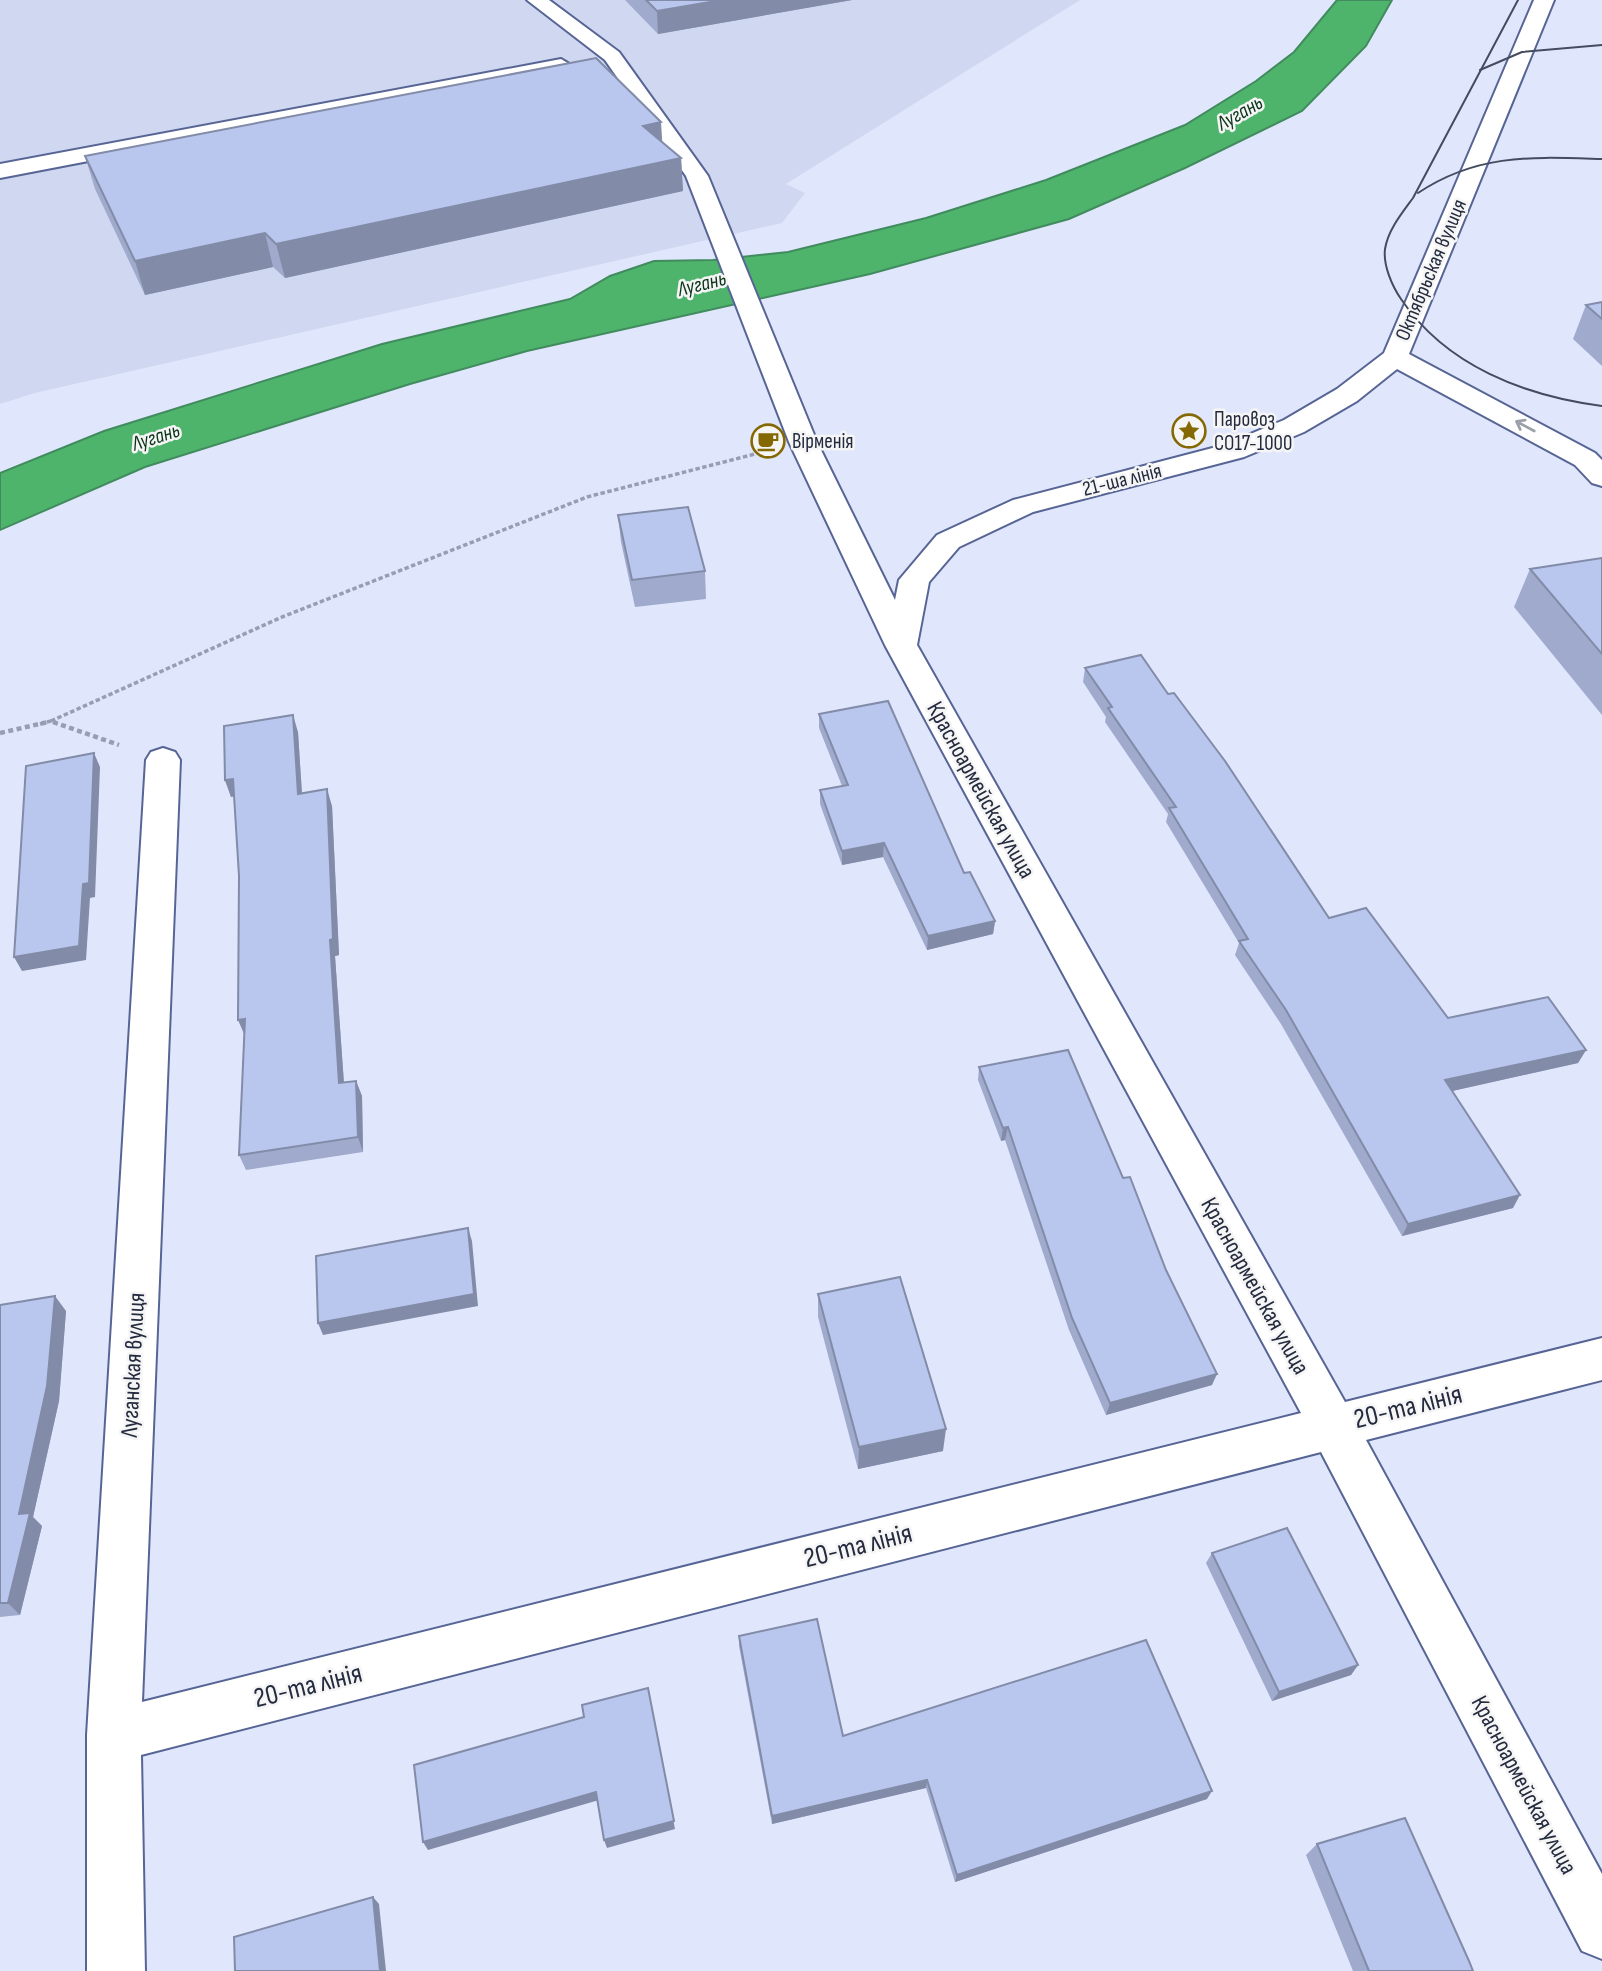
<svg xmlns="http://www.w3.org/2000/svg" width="1602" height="1971" viewBox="0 0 1602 1971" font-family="'Sofia Sans Condensed',sans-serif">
	<rect width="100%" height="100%" fill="#e0e7fd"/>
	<polygon fill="#d0d7f0" points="0,0 1080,0 786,184 805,193 782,223 35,393 0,404"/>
	<polygon fill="#4eb46b" stroke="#418b5e" stroke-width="2" points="1337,0 1392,0 1366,46 1302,111 1185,168 1069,219 870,274 527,351 410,384 145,467 0,530 0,473 104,431 382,344 570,299 610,276 654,261 713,260 788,252 926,218 1046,180 1185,125 1256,81 1294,52"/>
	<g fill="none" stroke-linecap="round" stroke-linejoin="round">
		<defs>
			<g id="minor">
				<polygon points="527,0 549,0 619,52 708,176 817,442 895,600 899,580 937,535 1013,500 1224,445 1284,420 1337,389 1384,353 1534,0 1554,0 1409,354 1595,453 1602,460 1602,486 1592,483 1575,465 1397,369 1357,401 1304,432 1244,457 1033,512 959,547 929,582 917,645 1345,1402 1602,1338 1602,1380 1366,1440 1602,1874 1602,1959 1582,1951 1321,1452 141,1755 145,1971 87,1971 87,1735 146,760 151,752 163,748 175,752 180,760 142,1702 1301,1413 885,645 789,442 686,176 605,60"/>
				<polygon points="561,59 571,65 568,69 0,178 0,164"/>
			</g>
		</defs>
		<use href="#minor" stroke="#576595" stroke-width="4"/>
		<g stroke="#979eb3" stroke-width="3.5" stroke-dasharray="4.5 2.5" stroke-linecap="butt">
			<polyline points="51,721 282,617 587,497 759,453"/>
			<polyline points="40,724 51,721 58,724"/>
		</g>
		<g stroke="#979eb3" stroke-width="4.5" stroke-dasharray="5 3.5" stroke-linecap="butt">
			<polyline points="53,722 119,745"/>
			<polyline points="0,733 48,722"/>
		</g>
		<use href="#minor" fill="#fff" fill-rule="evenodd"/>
		<g stroke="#454c60" stroke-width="2">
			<path d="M 1518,0 L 1413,198 C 1402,213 1388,230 1385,249 C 1383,265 1392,286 1401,299 C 1446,366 1525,396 1602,406"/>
			<polyline points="1480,70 1522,52 1602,45"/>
			<path d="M 1418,193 C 1478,153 1533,157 1602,159"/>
		</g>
	</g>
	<g fill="#9faacd">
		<polygon points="625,0 852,0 658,34"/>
		<polygon points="662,142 681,158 683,191 285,278 273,267 145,295 95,189 85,156"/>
		<polygon points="1602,302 1602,366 1573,339 1586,305"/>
		<polygon points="618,515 705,571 706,599 635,607 621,542"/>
		<polygon points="1602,558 1602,715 1514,607 1530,569"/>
		<polygon points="1085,668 1329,918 1448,1018 1586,1050 1578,1063 1452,1091 1513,1208 1402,1236 1281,1024 1235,955 1239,943 1166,822 1168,814 1105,722 1106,717 1083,682"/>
		<polygon points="819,714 964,873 995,921 993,934 927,950 883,857 842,865 820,804 820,790 842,786 819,728"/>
		<polygon points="298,732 302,794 332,806 339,955 335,956 344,1083 356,1081 362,1096 363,1152 246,1170 239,1155 244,1034 239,876 234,796 231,797 225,780"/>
		<polygon points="979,1067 1123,1178 1166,1270 1212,1385 1106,1415 1069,1330 1005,1140 1001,1141 978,1080"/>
		<polygon points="818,1294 943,1451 858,1469 818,1317"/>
		<polygon points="0,1305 66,1311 59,1401 33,1517 42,1526 20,1615 0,1617"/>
		<polygon points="1212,1553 1358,1665 1351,1675 1272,1701 1206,1563"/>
		<polygon points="739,1636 843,1736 1207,1799 955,1882 926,1788 772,1824 739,1646"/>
		<polygon points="1317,1844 1473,1971 1353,1971 1306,1855"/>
	</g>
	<g fill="#828ba7">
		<polygon points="722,0 852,0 658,34 657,11"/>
		<polygon points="661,122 663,154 643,126"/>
		<polygon points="681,158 683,191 285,278 276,244"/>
		<polygon points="265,233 273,267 145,295 135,261"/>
		<polygon points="293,715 298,732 303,811 298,794"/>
		<polygon points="94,753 100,767 95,897 90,898 86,960 22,971 14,957"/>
		<polygon points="233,779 239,795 231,797 225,780"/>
		<polygon points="327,789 332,806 339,955 335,956 345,1099 339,1083 330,940"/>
		<polygon points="884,843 883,857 842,865 842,851"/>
		<polygon points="995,921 993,934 927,950 928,936"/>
		<polygon points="245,1019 245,1036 238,1020"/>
		<polygon points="1586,1050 1578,1063 1439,1094 1445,1080"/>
		<polygon points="356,1081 362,1096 363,1152 358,1137"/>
		<polygon points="1008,1127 1005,1140 1001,1141 1003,1128"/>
		<polygon points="1520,1195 1513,1208 1402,1236 1408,1224"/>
		<polygon points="468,1228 472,1241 478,1306 323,1335 318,1323"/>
		<polygon points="55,1296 66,1311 59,1401 33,1517 42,1526 20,1615 8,1603 19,1514"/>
		<polygon points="1217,1374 1212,1385 1106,1415 1110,1403"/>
		<polygon points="946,1429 943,1451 858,1469 859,1447"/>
		<polygon points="1358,1665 1351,1675 1272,1701 1279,1692"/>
		<polygon points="648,1688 675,1829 607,1848 604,1840"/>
		<polygon points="927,1780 926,1788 772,1824 772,1816"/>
		<polygon points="1212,1791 1207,1799 955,1882 957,1875"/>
		<polygon points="596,1792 599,1800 428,1850 423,1842"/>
		<polygon points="373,1897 379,1904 386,1971 380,1971"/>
	</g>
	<g fill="#b9c6ee" stroke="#828ba7" stroke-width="2">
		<polygon points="646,0 722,0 657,11"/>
		<polygon points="596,58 661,122 643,126 681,158 276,244 265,233 135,261 85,156"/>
		<polygon points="1602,302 1602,319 1586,305"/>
		<polygon points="688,507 705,571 632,580 618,515"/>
		<polygon points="1602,558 1602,654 1530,569"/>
		<polygon points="1141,655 1168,694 1174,693 1225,761 1329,918 1366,908 1448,1018 1548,997 1586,1050 1445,1080 1520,1195 1408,1224 1286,1010 1239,941 1248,939 1169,808 1176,807 1108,708 1112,707 1085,668"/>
		<polygon points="888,701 964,873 970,872 995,921 928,936 884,843 842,851 820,790 848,785 819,714"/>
		<polygon points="293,715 298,794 327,789 333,939 330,940 339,1083 356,1081 358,1137 239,1155 245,1019 238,1020 239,876 233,779 225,780 224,726"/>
		<polygon points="94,753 89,883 83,884 79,946 14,957 26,766"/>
		<polygon points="1068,1050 1123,1178 1130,1177 1166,1270 1217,1374 1110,1403 1072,1318 1008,1127 1003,1128 979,1067"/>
		<polygon points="468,1228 474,1294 318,1323 316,1256"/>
		<polygon points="900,1277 946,1429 859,1447 818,1294"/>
		<polygon points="55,1296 47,1386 19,1514 30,1513 8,1603 0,1603 0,1305"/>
		<polygon points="1287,1528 1358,1665 1279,1692 1212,1553"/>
		<polygon points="817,1619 843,1736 1146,1640 1212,1791 957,1875 927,1780 772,1816 739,1636"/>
		<polygon points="648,1688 674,1821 604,1840 596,1792 423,1842 414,1765 584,1717 582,1705"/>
		<polygon points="1405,1818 1469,1961 1473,1971 1369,1971 1317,1844"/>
		<polygon points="373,1897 380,1971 235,1971 234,1937"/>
	</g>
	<defs><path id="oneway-shaft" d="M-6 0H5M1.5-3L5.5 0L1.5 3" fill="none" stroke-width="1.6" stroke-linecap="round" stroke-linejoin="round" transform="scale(1.75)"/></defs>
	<use stroke="#9ca0a9" href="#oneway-shaft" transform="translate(1525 426) rotate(-152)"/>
	<defs>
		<symbol id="sight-ring" viewBox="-11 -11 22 22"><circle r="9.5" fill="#f5f5f5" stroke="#846902" stroke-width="1.5"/><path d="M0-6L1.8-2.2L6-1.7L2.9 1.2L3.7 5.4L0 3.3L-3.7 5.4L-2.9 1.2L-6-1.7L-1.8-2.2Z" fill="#846902"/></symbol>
		<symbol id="cafe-ring" viewBox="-11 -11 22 22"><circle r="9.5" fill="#f5f5f5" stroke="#846902" stroke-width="1.5"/><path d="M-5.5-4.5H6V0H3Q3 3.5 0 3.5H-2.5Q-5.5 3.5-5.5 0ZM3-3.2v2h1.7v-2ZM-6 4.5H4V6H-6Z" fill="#846902"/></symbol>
	</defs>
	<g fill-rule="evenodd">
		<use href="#sight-ring" x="1170" y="412" width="38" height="38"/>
		<use href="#cafe-ring" x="749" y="422" width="38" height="38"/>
	</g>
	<g text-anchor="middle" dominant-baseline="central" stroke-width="5" stroke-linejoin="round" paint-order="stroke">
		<g font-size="21" font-style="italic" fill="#0a3518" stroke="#f5f5f5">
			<text transform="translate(1240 113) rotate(-30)">Лугань</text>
			<text transform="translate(702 284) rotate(-14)">Лугань</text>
			<text transform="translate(156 437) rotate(-18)">Лугань</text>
		</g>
		<g font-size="21" fill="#242b3f" stroke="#f5f5f5">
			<text transform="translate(1431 270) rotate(-67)">Октябрьская вулиця</text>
			<text transform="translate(1122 480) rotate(-14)">21-ша лінія</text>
		</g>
		<g font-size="21" fill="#242b3f" stroke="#f5f5f5" text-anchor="start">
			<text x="1214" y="419">Паровоз<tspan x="1214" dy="24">СО17-1000</tspan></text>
			<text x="792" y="441">Вірменія</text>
		</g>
		<g font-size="24" fill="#242b3f" stroke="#f5f5f5">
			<text transform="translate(981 790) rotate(61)">Красноармейская улица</text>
			<text transform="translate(1255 1286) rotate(61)">Красноармейская улица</text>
			<text transform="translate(133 1365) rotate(-87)">Луганская вулиця</text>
			<text transform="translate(1524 1785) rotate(62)">Красноармейская улица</text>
		</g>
		<g font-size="28" fill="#242b3f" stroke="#f5f5f5">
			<text transform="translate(1408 1407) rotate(-14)">20-та лінія</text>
			<text transform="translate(858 1546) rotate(-14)">20-та лінія</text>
			<text transform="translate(308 1686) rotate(-14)">20-та лінія</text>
		</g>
	</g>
</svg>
